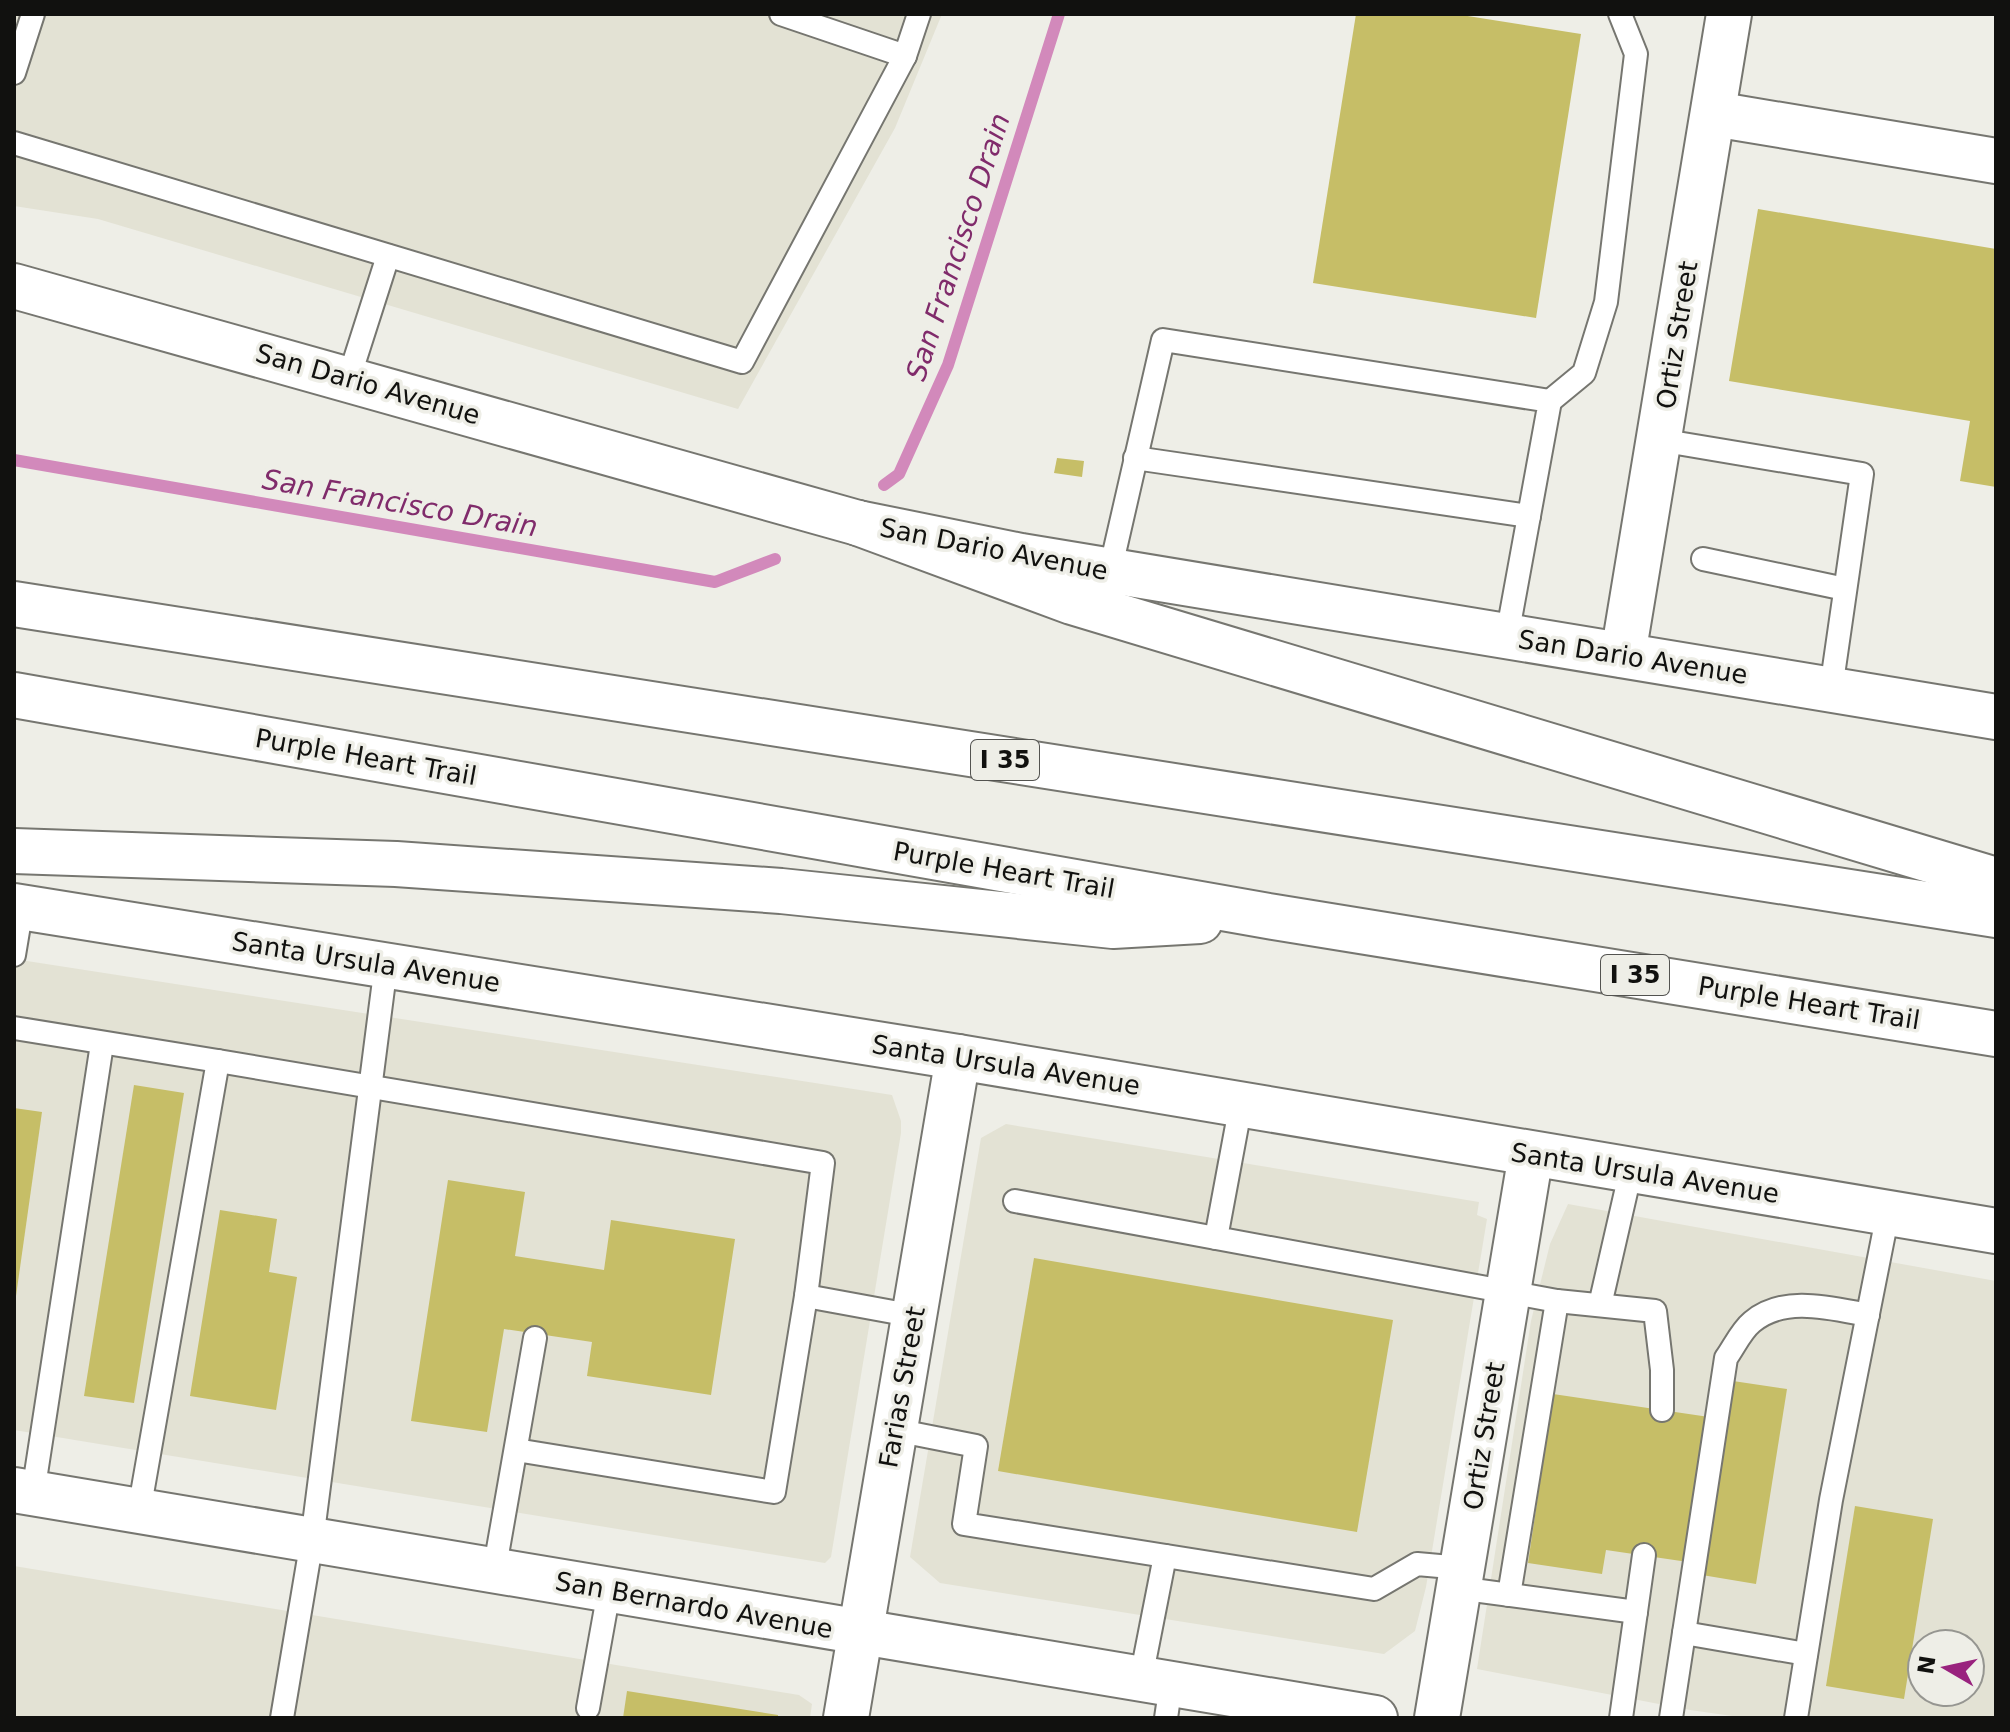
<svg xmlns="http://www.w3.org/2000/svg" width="2010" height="1732" viewBox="0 0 2010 1732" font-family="'DejaVu Sans',sans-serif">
	<rect width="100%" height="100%" fill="#eeeee7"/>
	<g fill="#e3e2d4" fill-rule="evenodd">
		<polygon points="14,14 942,14 895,128 738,409 98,219 14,206"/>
		<polygon points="14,959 892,1095 901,1121 901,1133 831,1557 825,1563 14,1430"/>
		<polygon points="1006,1124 1479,1202 1477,1215 1487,1219 1426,1587 1415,1631 1384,1654 940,1583 910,1557 981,1138"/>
		<path d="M 1568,1204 L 1996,1281 L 1996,1718 L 1746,1718 L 1690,1710 L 1477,1669 L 1531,1321 L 1550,1244 ZM 1922,1644 L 1970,1644 L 1970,1692 L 1922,1692 Z"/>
		<polygon points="14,1566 799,1695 812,1704 810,1718 14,1718"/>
	</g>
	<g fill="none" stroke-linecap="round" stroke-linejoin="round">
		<g stroke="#d289bb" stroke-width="12">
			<polyline points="14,460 715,582 775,559"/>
			<polyline points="884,485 899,474 948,365 1059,14"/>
		</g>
	</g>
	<g fill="#c6be67">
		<polygon points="1356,14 1455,14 1581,34 1536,318 1313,283"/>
		<polygon points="1758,209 1996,249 1996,487 1960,481 1970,421 1729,381"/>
		<polygon points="1057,458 1084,461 1082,477 1054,473"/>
		<polygon points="134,1085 184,1093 134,1403 84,1396"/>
		<polygon points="14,1108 42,1112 16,1296 14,1296"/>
		<polygon points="448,1180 525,1192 515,1256 604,1270 611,1220 735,1239 711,1395 587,1376 592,1342 504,1329 487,1432 411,1421"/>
		<polygon points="220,1210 277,1219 269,1272 297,1277 276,1410 190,1396"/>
		<polygon points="1034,1258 1393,1320 1357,1532 998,1471"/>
		<polygon points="1733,1381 1787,1389 1756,1584 1702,1575"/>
		<polygon points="1553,1394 1709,1417 1688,1562 1606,1550 1602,1574 1528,1563"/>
		<polygon points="1855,1506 1933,1519 1904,1699 1826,1686"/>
		<polygon points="627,1691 778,1715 778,1718 623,1718"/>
	</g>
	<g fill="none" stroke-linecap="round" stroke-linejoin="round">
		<defs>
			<g id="lane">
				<polyline points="781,14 905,56"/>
				<polyline points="14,73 33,14"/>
				<polyline points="14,143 742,362 905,56 919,14"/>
				<polyline points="349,378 388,256"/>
				<polyline points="1550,401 1584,373 1606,302 1636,54 1620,14"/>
				<polyline points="1659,440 1862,474 1831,689"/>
				<polyline points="1135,458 1529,516"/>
				<polyline points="1703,559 1845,589"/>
				<polyline points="1110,571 1163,340 1550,401 1507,636"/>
				<polyline points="14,955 22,907"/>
				<polyline points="14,1028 218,1061 139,1511"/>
				<polyline points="218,1061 823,1163 806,1296 774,1492 516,1450"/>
				<polyline points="1241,1104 1216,1238 1557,1301 1655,1311 1662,1370 1662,1410"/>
				<polyline points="1015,1201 1216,1238"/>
				<polyline points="806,1296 915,1316"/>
				<polyline points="1600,1305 1631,1170"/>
				<polyline points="895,1430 976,1446 964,1524 1374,1589 1417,1564 1462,1568"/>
				<polyline points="33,1493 102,1044"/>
				<polyline points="494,1572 535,1338"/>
				<polyline points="1458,1588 1636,1612"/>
				<polyline points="1509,1595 1557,1301"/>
				<polyline points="1684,1633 1806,1654"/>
				<polyline points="1141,1678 1165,1556"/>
				<polyline points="588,1708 609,1591"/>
				<polyline points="282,1718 312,1540 386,965"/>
				<polyline points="1166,1718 1171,1684"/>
				<polyline points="1621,1718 1644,1555"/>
				<path d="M 1671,1718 L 1726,1358 C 1734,1347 1741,1331 1752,1322 C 1784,1295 1830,1308 1868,1315"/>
				<polyline points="1796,1718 1831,1500 1888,1213"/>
			</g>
			<g id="street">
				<polyline points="1714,114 1996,161"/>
				<polyline points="1623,655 1729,14"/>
				<polyline points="846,1718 958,1057"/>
				<polyline points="1437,1718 1531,1154"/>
			</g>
			<g id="secondary">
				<polyline points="14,286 858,523 1021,556 1996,717"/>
				<polyline points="14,906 958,1057 1996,1231"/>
				<polyline points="14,1490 1375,1718"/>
			</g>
			<g id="highway">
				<polyline points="858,523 1072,602 1996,880"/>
				<polyline points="14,604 1996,915"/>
				<polyline points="14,695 1274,917 1996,1034"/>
				<polyline points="14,851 396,864 781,891 1113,926 1200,921"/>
			</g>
		</defs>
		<use href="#lane" stroke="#767670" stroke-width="26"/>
		<use href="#street" stroke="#767670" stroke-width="48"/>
		<use href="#secondary" stroke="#767670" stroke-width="48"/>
		<use href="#highway" stroke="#767670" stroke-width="48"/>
		<use href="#lane" stroke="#fff" stroke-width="22"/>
		<use href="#street" stroke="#fff" stroke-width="44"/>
		<use href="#secondary" stroke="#fff" stroke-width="44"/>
		<use href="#highway" stroke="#fff" stroke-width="44"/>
	</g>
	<g text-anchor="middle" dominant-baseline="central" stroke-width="7" stroke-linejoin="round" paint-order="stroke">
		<g fill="#eeeee7" stroke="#535350" stroke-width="2">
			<rect x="971" y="740" width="68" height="40" rx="6"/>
			<rect x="1601" y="955" width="68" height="40" rx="6"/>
		</g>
		<g font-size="24" font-weight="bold" fill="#11110f">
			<text x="1005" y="760">I 35</text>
			<text x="1635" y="975">I 35</text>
		</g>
		<g font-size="26" fill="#11110f" stroke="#eeeee7">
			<text transform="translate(1677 335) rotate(-81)">Ortiz Street</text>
			<text transform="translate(368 384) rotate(16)">San Dario Avenue</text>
			<text transform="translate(994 549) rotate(11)">San Dario Avenue</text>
			<text transform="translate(1633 657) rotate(9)">San Dario Avenue</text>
			<text transform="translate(366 757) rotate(10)">Purple Heart Trail</text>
			<text transform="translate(1004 870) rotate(10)">Purple Heart Trail</text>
			<text transform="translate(366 962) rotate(9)">Santa Ursula Avenue</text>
			<text transform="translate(1809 1003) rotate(9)">Purple Heart Trail</text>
			<text transform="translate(1006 1065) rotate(9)">Santa Ursula Avenue</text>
			<text transform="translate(1645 1173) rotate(9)">Santa Ursula Avenue</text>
			<text transform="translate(902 1387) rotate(-80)">Farias Street</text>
			<text transform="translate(1484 1436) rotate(-81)">Ortiz Street</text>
			<text transform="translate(694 1605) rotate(10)">San Bernardo Avenue</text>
		</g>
		<g font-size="28" font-style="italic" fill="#802b6b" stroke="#eeeee7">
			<text transform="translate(958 247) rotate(-72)">San Francisco Drain</text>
			<text transform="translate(400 503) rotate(10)">San Francisco Drain</text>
		</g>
	</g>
	<rect width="2010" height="1732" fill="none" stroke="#11110f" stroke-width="32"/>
	<g transform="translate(1946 1668) rotate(279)"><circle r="38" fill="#eeeee7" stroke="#969691" stroke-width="2"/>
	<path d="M0-6L14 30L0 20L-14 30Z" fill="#99227e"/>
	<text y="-12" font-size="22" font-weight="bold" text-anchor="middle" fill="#11110f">N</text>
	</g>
</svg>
